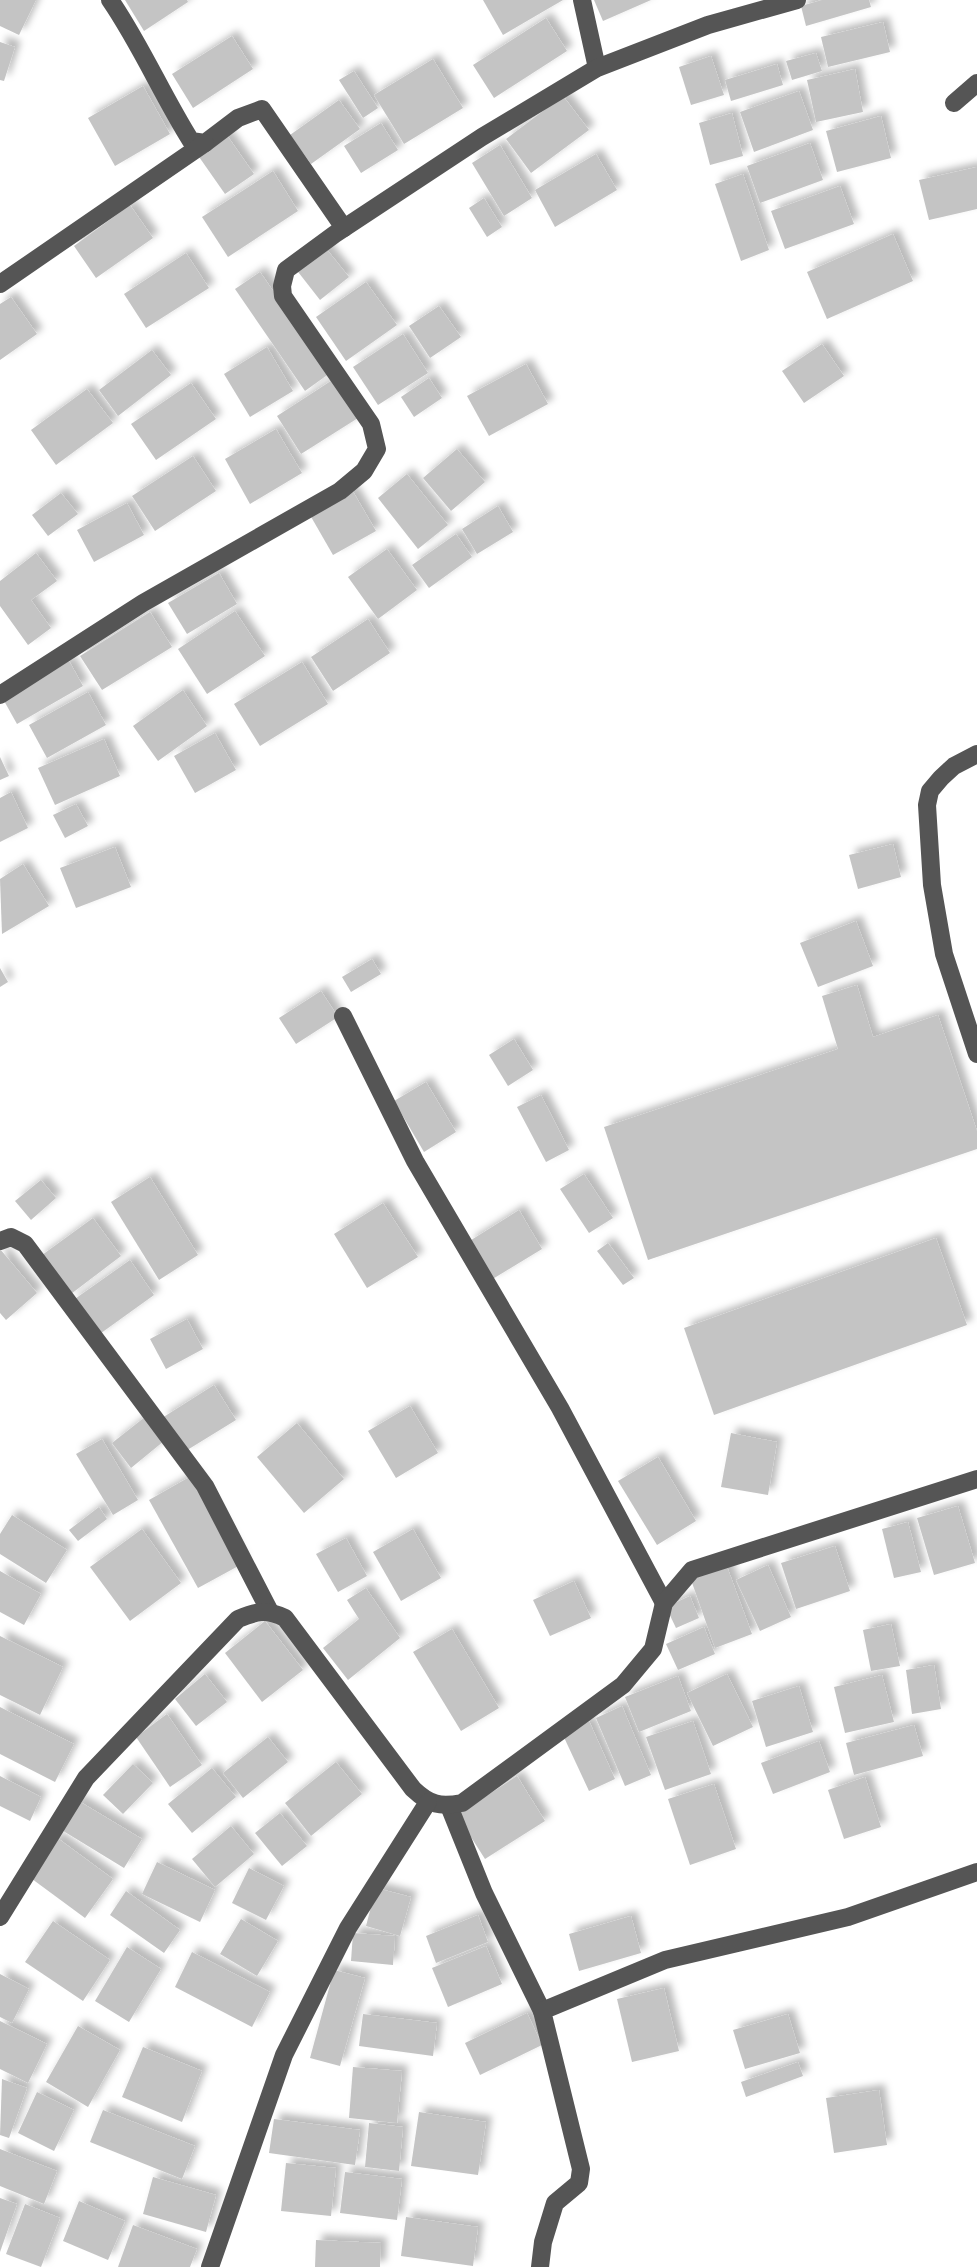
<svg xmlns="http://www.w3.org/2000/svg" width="977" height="2267" viewBox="0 0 977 2267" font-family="Helvetica,sans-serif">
	<defs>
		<filter id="shadow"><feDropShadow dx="6" dy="-6" stdDeviation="3.5" flood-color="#0004"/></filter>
	</defs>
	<rect width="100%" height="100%" fill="#fff"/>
	<g fill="#c4c4c4" filter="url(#shadow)">
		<polygon points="0,0 36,0 19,35 0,26"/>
		<polygon points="125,0 187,0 188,2 144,31"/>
		<polygon points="483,0 563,0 503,35"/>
		<polygon points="594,0 651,0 603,21"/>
		<polygon points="822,0 869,0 871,7 806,26 801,6"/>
		<polygon points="546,18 567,51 494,98 473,65"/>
		<polygon points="883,22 890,52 828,67 821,37"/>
		<polygon points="232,36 253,69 193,108 172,74"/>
		<polygon points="0,42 15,47 4,81 0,80"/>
		<polygon points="816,53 822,71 792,80 786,61"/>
		<polygon points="711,56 724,95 691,105 679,67"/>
		<polygon points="433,59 463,108 404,144 374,95"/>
		<polygon points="777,64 783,85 731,101 725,80"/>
		<polygon points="855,69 863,112 816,122 807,80"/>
		<polygon points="354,71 378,108 363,118 339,80"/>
		<polygon points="143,86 170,134 115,166 88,118"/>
		<polygon points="799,91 813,130 754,152 740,112"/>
		<polygon points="563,96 589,130 531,173 506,139"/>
		<polygon points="339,100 360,129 311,164 290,135"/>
		<polygon points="732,113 743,156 710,165 699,123"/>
		<polygon points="881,116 891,158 837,172 826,131"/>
		<polygon points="381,123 398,150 361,173 344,146"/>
		<polygon points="226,134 254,174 225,194 197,154"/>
		<polygon points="810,143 823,180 760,203 747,166"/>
		<polygon points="500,145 532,198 504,216 472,163"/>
		<polygon points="596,154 617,190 555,227 535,190"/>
		<polygon points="977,167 977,209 929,220 919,180"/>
		<polygon points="273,171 298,211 228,257 202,217"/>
		<polygon points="743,174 769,250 741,261 715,184"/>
		<polygon points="840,186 854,224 785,249 771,211"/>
		<polygon points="484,198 502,227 487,237 469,208"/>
		<polygon points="130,205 153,238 96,278 74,246"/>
		<polygon points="893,234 913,281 827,319 807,272"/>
		<polygon points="324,246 349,277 320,300 295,268"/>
		<polygon points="186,253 209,288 146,328 124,294"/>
		<polygon points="260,272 330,373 305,391 235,289"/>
		<polygon points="366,282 397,325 346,361 316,317"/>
		<polygon points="11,297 37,334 0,360 0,304"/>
		<polygon points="439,306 461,337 430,358 409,326"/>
		<polygon points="403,334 428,373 378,405 353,367"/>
		<polygon points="822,344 844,376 804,403 782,371"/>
		<polygon points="267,347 293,391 250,417 224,374"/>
		<polygon points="152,350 171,375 118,416 99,390"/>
		<polygon points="526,364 548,404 489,436 467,396"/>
		<polygon points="429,378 442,398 414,417 401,397"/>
		<polygon points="334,379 358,418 301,454 277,416"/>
		<polygon points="191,383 216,419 156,460 131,424"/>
		<polygon points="87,389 113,423 56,465 31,430"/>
		<polygon points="276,429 302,473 250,504 225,459"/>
		<polygon points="457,449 485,482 451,511 423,478"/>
		<polygon points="193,456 216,491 155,531 132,496"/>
		<polygon points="407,474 448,525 418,549 378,498"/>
		<polygon points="352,490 376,531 333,555 310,515"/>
		<polygon points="61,493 78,514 48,536 32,515"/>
		<polygon points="127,503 144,535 94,562 77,530"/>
		<polygon points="498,506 513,532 477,554 462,529"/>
		<polygon points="456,534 472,557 429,588 412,565"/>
		<polygon points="387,549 417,590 378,619 348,577"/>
		<polygon points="36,553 57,581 31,600 51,628 28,645 0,606 0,581"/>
		<polygon points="219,573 237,604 187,634 168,603"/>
		<polygon points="235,611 265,656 207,694 178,649"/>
		<polygon points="150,612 172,647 102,690 80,656"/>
		<polygon points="368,619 390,653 333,691 311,657"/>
		<polygon points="69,661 83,686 17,724 3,699"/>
		<polygon points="302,662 328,704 260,746 234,704"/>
		<polygon points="183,690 207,726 158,761 133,726"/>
		<polygon points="88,692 106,725 47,758 29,725"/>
		<polygon points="215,733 236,770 195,793 174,756"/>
		<polygon points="104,739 120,776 55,805 38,768"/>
		<polygon points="0,757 9,776 0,780"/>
		<polygon points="11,792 28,828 0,842 0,798"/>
		<polygon points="76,804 88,826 65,838 53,815"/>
		<polygon points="893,844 901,877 858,889 849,855"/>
		<polygon points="115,847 131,887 76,908 60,868"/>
		<polygon points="23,864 49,906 2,934 0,879"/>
		<polygon points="856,921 873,966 818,987 800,943"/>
		<polygon points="372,959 381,974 351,992 342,977"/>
		<polygon points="0,968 8,982 0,987"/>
		<polygon points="857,985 873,1037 938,1015 977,1131 977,1149 648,1260 604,1127 838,1049 822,996"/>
		<polygon points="321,991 338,1017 296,1044 279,1018"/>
		<polygon points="514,1039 533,1070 508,1086 489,1055"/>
		<polygon points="426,1082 456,1132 424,1152 394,1101"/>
		<polygon points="541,1095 569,1150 546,1162 517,1107"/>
		<polygon points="584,1174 613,1218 589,1233 560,1189"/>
		<polygon points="150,1177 198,1255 159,1280 111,1202"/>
		<polygon points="41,1180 56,1198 31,1220 15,1201"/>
		<polygon points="383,1203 418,1257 367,1288 334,1234"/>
		<polygon points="519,1210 542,1249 491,1280 468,1242"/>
		<polygon points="93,1218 121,1256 67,1297 38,1258"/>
		<polygon points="936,1238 967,1325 714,1415 684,1328"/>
		<polygon points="608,1243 634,1278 623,1285 597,1251"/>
		<polygon points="0,1249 37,1293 6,1320 0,1313"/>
		<polygon points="130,1260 154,1295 97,1336 72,1301"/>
		<polygon points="187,1319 203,1349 166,1369 150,1339"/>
		<polygon points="214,1385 236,1420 184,1452 162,1418"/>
		<polygon points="410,1406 438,1453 396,1478 368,1431"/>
		<polygon points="145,1417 164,1441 131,1468 112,1443"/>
		<polygon points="297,1423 344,1479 304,1513 257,1457"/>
		<polygon points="731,1433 777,1442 768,1495 721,1487"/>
		<polygon points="102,1439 138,1500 113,1515 76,1454"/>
		<polygon points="658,1457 696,1521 657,1545 618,1481"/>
		<polygon points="193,1475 242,1564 198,1588 149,1500"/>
		<polygon points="958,1506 975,1563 934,1575 917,1518"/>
		<polygon points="99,1507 107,1519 78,1541 69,1530"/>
		<polygon points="12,1515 67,1550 46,1583 0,1554 0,1534"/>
		<polygon points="908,1522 921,1572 894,1578 882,1529"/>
		<polygon points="142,1529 181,1583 130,1621 90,1567"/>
		<polygon points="413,1529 441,1578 401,1601 373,1552"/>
		<polygon points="346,1538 367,1576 338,1592 316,1554"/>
		<polygon points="835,1546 850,1591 796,1609 781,1563"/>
		<polygon points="726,1564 752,1634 715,1648 690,1577"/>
		<polygon points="768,1565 791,1617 760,1631 736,1580"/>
		<polygon points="0,1571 41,1594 24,1625 0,1612"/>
		<polygon points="574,1581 591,1618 550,1636 533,1600"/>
		<polygon points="366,1588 400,1638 348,1680 323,1648 359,1619 347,1600"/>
		<polygon points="690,1596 699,1618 676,1628 666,1607"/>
		<polygon points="265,1621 303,1670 262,1702 225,1653"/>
		<polygon points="891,1624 900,1666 871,1671 863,1630"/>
		<polygon points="704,1627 715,1654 678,1670 666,1644"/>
		<polygon points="452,1629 499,1708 461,1731 413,1652"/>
		<polygon points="0,1636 63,1667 40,1715 0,1695"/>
		<polygon points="934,1665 941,1709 912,1714 906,1670"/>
		<polygon points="205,1674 227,1702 196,1726 175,1699"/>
		<polygon points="727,1674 753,1727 713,1746 687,1693"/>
		<polygon points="882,1675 894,1722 845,1733 834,1687"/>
		<polygon points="678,1676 691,1711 639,1732 625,1697"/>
		<polygon points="799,1686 813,1732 766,1747 752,1701"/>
		<polygon points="622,1706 651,1775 625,1786 596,1718"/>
		<polygon points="0,1707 74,1744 55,1782 0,1754"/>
		<polygon points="167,1714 202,1765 170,1787 136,1737"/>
		<polygon points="589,1721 615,1779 589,1791 562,1733"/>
		<polygon points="693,1721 711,1774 665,1790 646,1737"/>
		<polygon points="914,1725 923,1756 854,1775 846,1743"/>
		<polygon points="268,1737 288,1762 243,1798 223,1773"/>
		<polygon points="819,1741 830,1772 773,1794 761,1763"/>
		<polygon points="336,1762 362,1794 311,1836 285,1803"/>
		<polygon points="133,1764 153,1783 123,1814 103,1795"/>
		<polygon points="212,1768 236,1797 192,1833 168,1804"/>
		<polygon points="0,1776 41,1797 30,1821 0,1806"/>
		<polygon points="517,1776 545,1821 485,1859 457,1815"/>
		<polygon points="865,1777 881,1827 844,1839 828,1790"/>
		<polygon points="714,1784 736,1849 690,1865 668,1799"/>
		<polygon points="77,1800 142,1839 124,1868 60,1829"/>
		<polygon points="280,1813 307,1846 282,1866 255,1833"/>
		<polygon points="231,1826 254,1854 215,1887 192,1859"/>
		<polygon points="56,1837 113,1879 85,1918 28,1876"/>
		<polygon points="157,1862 215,1890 200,1922 142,1894"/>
		<polygon points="249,1868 284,1886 266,1920 232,1903"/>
		<polygon points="376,1888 411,1897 400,1936 366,1926"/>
		<polygon points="126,1891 180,1930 164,1953 110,1915"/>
		<polygon points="478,1915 488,1942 436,1963 426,1936"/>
		<polygon points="631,1916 641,1953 579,1971 569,1934"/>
		<polygon points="241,1919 278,1941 257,1976 220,1954"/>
		<polygon points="53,1921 110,1960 83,2001 25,1962"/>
		<polygon points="353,1933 395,1936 393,1965 351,1961"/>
		<polygon points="486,1946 502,1984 448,2007 432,1968"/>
		<polygon points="127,1947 161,1969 129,2022 95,2001"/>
		<polygon points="192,1952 270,1992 252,2027 175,1987"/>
		<polygon points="334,1970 365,1978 340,2066 310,2058"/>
		<polygon points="0,1974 29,1989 12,2023 0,2017"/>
		<polygon points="664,1988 679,2051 632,2062 617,1999"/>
		<polygon points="527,2013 542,2045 480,2075 465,2043"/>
		<polygon points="363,2014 437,2023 433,2056 359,2046"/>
		<polygon points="788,2014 800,2053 745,2069 733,2030"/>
		<polygon points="0,2021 47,2044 28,2083 0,2069"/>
		<polygon points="78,2026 120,2050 88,2107 46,2082"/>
		<polygon points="143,2047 202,2071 182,2122 122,2097"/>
		<polygon points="798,2062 803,2076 746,2097 741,2082"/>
		<polygon points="353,2067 402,2071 397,2123 349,2118"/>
		<polygon points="2,2079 27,2088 9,2138 0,2135"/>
		<polygon points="879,2090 887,2145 834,2153 826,2098"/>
		<polygon points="37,2092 74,2110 54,2151 18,2133"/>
		<polygon points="103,2110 195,2146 182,2179 90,2142"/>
		<polygon points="419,2112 486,2122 478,2175 411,2166"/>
		<polygon points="274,2119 360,2130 355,2165 269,2153"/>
		<polygon points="369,2123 403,2127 399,2171 365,2167"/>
		<polygon points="0,2149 57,2171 44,2204 0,2186"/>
		<polygon points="286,2163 336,2168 331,2216 281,2211"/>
		<polygon points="345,2172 402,2179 397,2220 340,2213"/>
		<polygon points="153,2177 216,2195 206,2232 143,2214"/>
		<polygon points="0,2198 17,2204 0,2252"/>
		<polygon points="79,2201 125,2221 108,2260 63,2241"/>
		<polygon points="25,2204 60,2218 41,2267 6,2254"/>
		<polygon points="406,2217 478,2227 473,2266 401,2256"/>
		<polygon points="133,2225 197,2249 190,2267 118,2267"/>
		<polygon points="316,2240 381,2243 380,2267 315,2267"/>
	</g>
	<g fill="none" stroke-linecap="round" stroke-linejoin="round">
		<g stroke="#555" stroke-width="18">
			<path d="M 110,0 C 141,45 162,95 191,141 L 205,143 L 238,118 L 262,109 L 344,228"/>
			<polyline points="582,0 597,68"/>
			<polyline points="954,103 977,83"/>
			<polyline points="0,284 205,143"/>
			<polyline points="0,695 143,603 340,491 364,471 377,449 371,424 283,296 282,286 286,270 335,234 482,137 597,68 708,25 797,0"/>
			<polyline points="977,754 954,766 941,778 930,791 927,805 932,885 944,954 977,1054"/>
			<polyline points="343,1016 415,1161 560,1408 664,1603"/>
			<polyline points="0,1241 11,1237 25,1244 205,1486 269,1610"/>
			<polyline points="449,1806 484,1893 542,2011"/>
			<path d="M 0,1917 L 86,1778 L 238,1619 C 257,1611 266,1609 285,1618 L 413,1789 C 430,1805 440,1807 462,1803 L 623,1685 L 653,1649 L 664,1603 L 692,1570 L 977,1479"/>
			<polyline points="210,2267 284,2055 348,1928 428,1802"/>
			<polyline points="540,2267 543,2242 555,2203 579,2183 581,2169 542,2011 665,1960 848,1917 977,1872"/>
		</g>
	</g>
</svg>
